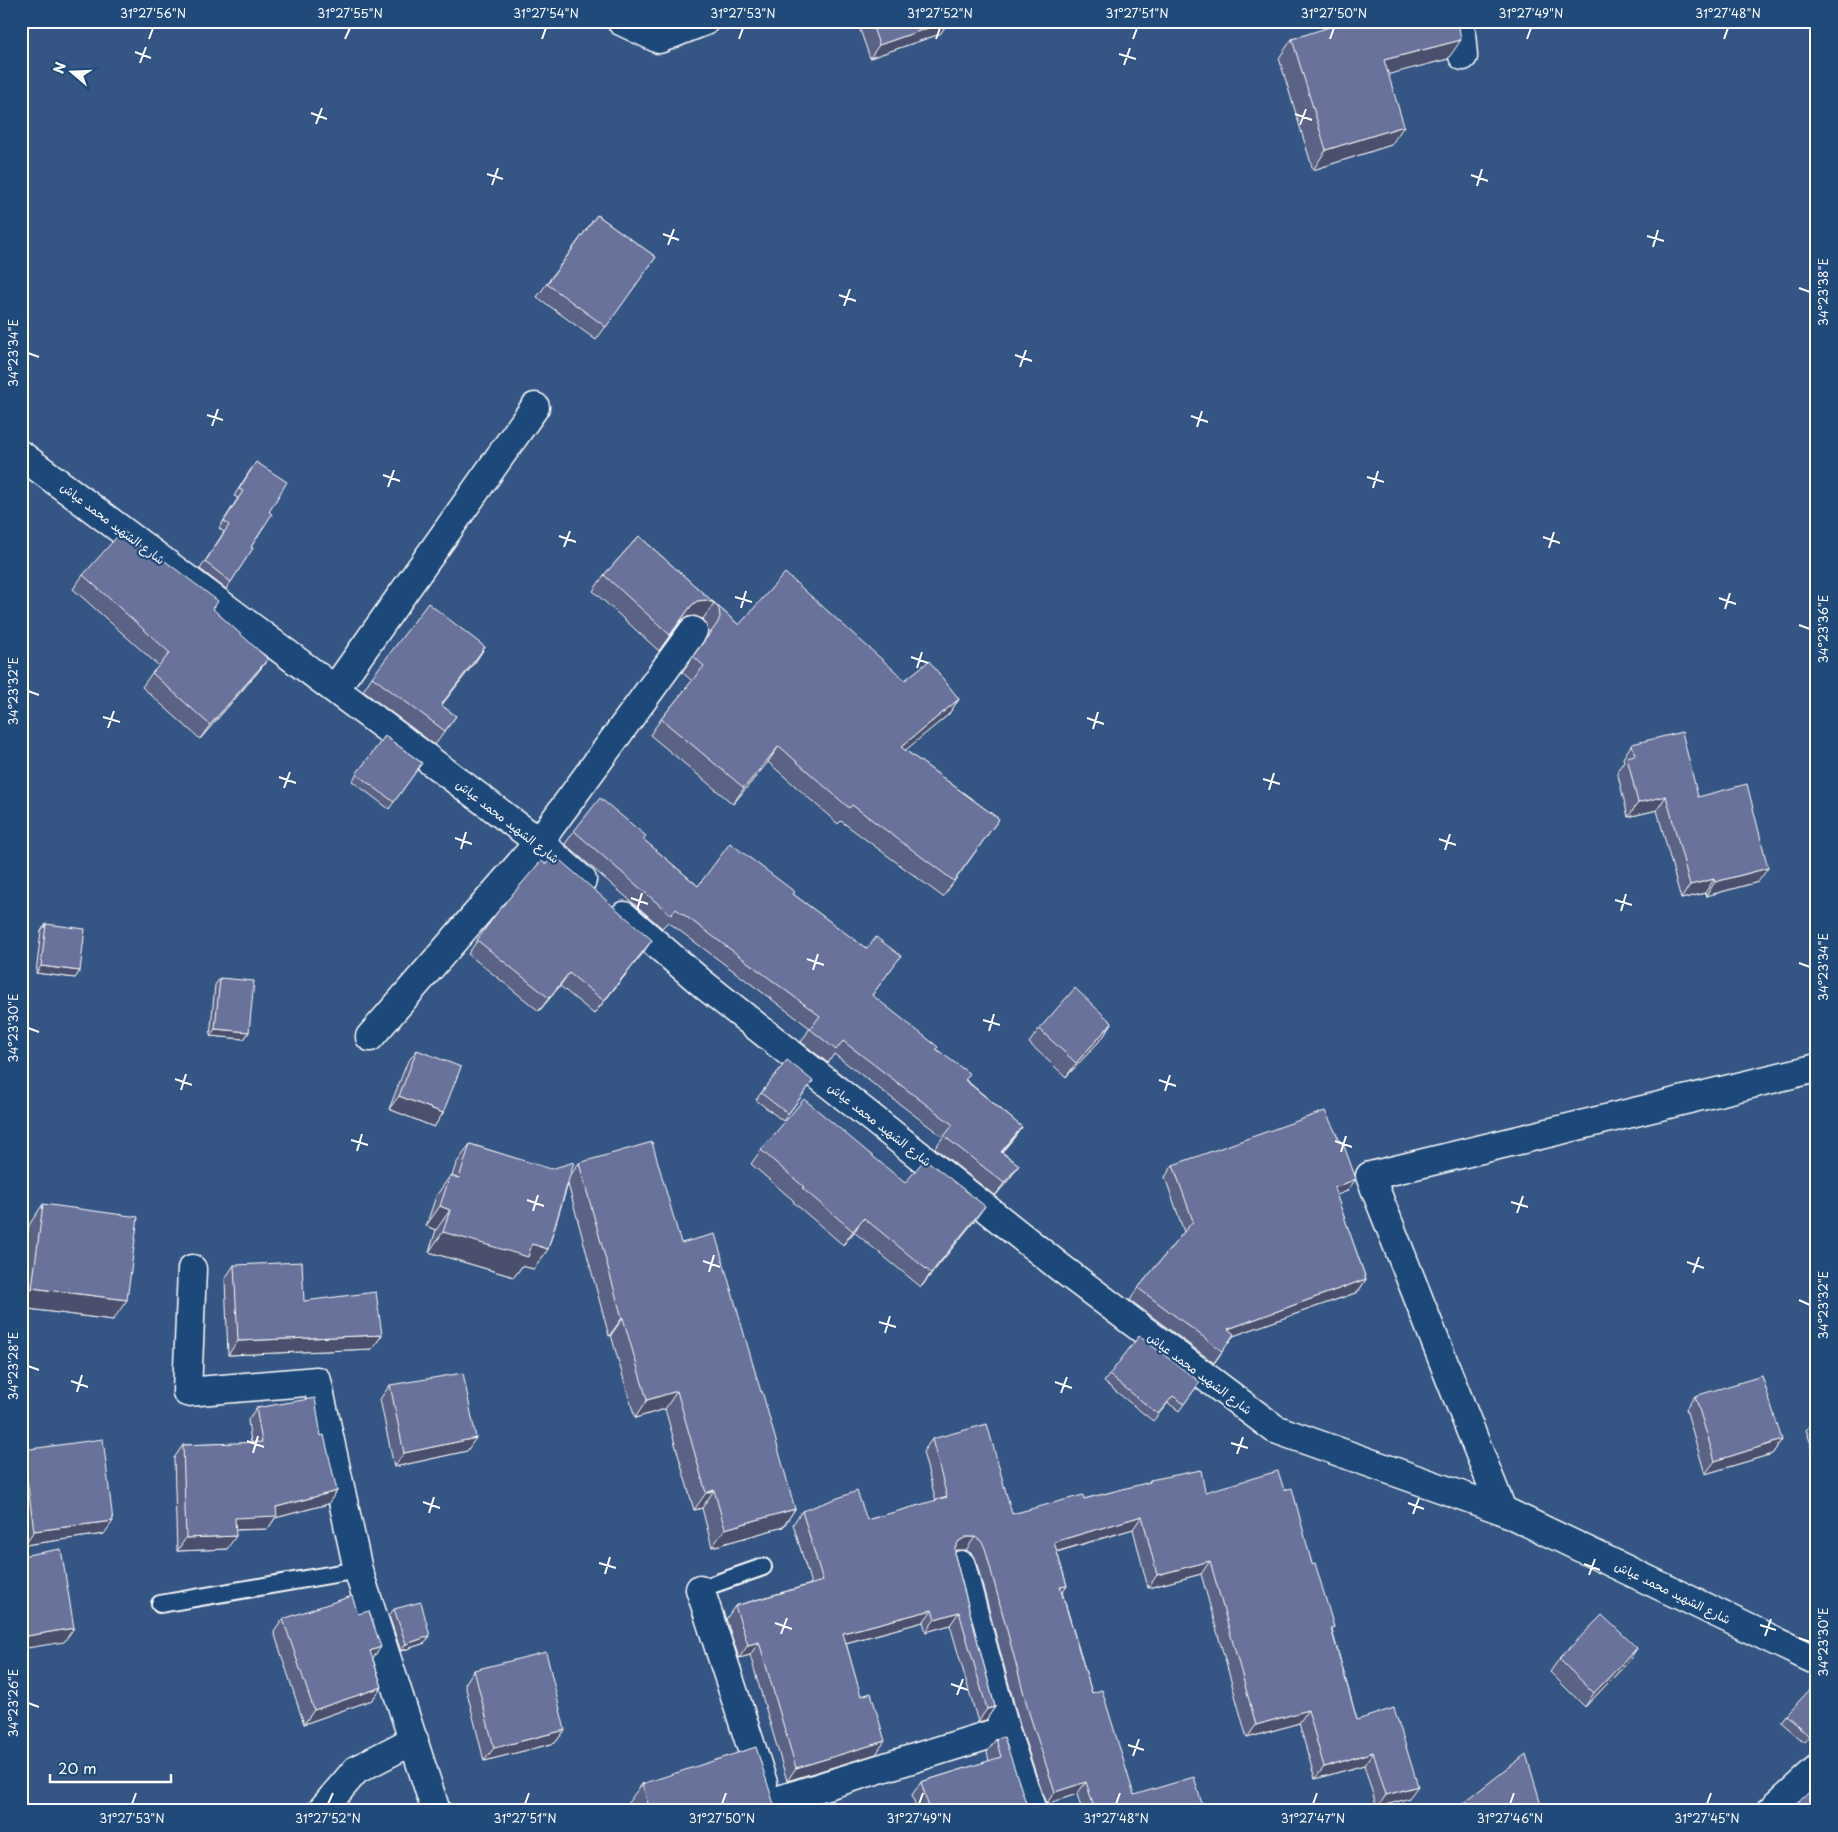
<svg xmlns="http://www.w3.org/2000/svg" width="1838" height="1832" viewBox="0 0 1838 1832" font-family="'Playpen Sans','Playpen Sans Arabic',sans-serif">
	<rect width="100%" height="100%" fill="#355684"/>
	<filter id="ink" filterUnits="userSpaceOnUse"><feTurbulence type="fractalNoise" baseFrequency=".02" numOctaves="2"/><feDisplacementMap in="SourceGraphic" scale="10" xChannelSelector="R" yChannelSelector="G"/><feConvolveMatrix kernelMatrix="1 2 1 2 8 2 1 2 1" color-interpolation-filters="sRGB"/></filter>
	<g filter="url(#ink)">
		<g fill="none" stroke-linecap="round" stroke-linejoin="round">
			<defs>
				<g id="service">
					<polyline points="700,1589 763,1567"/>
					<polyline points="160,1604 358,1570"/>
				</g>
				<g id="minor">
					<polyline points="621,21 659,39 705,21"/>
					<polyline points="1460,21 1463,56"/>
					<polyline points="21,455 539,842 582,880"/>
					<polyline points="335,689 535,407"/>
					<polyline points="624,916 703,984 1061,1268 1275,1429 1502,1510 1817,1661"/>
					<polyline points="370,1037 539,842 693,631"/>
					<polyline points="192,1269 187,1392 317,1381 358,1570 436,1811"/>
					<polyline points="1502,1510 1370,1176 1817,1068"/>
					<polyline points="961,1565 1005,1730 1032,1811"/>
					<polyline points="700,1589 763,1783"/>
					<polyline points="769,1803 1005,1730"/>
					<polyline points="321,1811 356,1770 414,1740"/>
					<polyline points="1771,1811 1817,1769"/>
				</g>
			</defs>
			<use href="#service" stroke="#fff" stroke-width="20"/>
			<use href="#minor" stroke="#fff" stroke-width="31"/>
			<use href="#service" stroke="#1f4a7a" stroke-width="16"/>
			<use href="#minor" stroke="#1f4a7a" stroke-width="28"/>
		</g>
		<g fill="#5a6285" stroke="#fff">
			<polygon points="857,21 949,21 940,34 870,58"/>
			<polygon points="1373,22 1448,59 1388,74 1391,145 1313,170 1279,58 1292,39"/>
			<polygon points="597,215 656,257 596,340 537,297"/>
			<polygon points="251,469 269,512 251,547 253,548 226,589 200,569 224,532 219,528 238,498 234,496"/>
			<polygon points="639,536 739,625 959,699 948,715 905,750 999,819 943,897 841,821 838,824 768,762 733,804 650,735 661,719 692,681 682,672 706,639 708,633 707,625 703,619 695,616 686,617 680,622 659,651 593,591 604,575"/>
			<polygon points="150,555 268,659 258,672 200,739 142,687 152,673 159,666 73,589 83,575"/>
			<polygon points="485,647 476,661 441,705 456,716 435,745 363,691 372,677"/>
			<polygon points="385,736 422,763 389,809 352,781"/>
			<polygon points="1632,744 1698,797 1758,882 1706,896 1705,893 1681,899 1657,810 1628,817 1617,771 1624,761 1623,758"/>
			<polygon points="574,831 644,840 698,886 793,894 892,968 872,995 936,1049 966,1080 1022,1127 1013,1139 1002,1152 1019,1165 1010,1178 995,1196 935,1148 943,1137 834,1054 828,1063 801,1042 810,1028 668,922 662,928 565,844"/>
			<polygon points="499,910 643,953 594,1014 560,986 539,1011 468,954"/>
			<polygon points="46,924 80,971 75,978 36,973 41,931"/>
			<polygon points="220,978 249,1032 244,1039 210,1036 215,985"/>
			<polygon points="1112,1023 1103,1037 1066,1077 1029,1043 1039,1029"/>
			<polygon points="417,1050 443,1113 434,1127 389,1109 407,1063"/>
			<polygon points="813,1081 783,1121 756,1100 761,1093"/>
			<polygon points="470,1144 570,1176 579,1163 681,1243 795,1509 783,1527 712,1547 702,1508 694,1510 665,1409 635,1418 611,1335 609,1336 568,1184 548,1249 534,1269 522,1266 514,1277 429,1252 436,1230 426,1226 436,1196 450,1176 452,1176 456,1164"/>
			<polygon points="761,1150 905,1183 975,1220 921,1287 854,1232 843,1245 793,1202 794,1201 751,1164"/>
			<polygon points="1173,1165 1347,1191 1336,1195 1366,1279 1358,1292 1233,1336 1214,1363 1130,1300 1138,1288 1184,1232 1165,1177"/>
			<polygon points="43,1204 113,1320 21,1308 21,1281 29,1225"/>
			<polygon points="234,1265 304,1301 382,1335 372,1349 228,1355 225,1279"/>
			<polygon points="1109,1375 1200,1382 1179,1411 1168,1403 1153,1421 1104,1382"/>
			<polygon points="390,1385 467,1451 394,1467 380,1399"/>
			<polygon points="1695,1396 1782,1440 1772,1454 1705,1474 1686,1409"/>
			<polygon points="256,1408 321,1436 337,1491 328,1504 275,1518 268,1529 235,1530 227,1549 177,1551 174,1458 183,1445 251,1443 248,1420"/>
			<polygon points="1817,1415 1817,1461 1806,1430"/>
			<polygon points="932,1439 1012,1514 1084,1499 1148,1483 1150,1480 1205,1492 1284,1490 1312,1564 1334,1627 1332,1630 1357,1720 1409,1798 1377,1808 1364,1765 1315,1779 1299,1723 1247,1738 1201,1574 1148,1588 1133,1529 1057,1552 1067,1586 1062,1592 1092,1693 1134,1795 1204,1811 1082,1811 1077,1794 1046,1804 1020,1726 976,1561 972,1554 966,1550 957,1550 955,1551 955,1556 995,1707 986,1720 978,1722 950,1625 926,1632 923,1622 846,1643 876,1754 787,1781 750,1655 739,1658 726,1619 735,1606 811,1584 793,1524 802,1511 867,1520 936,1501 923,1452"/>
			<polygon points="23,1450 104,1534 24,1545 21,1522 21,1453"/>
			<polygon points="394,1609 425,1643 401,1651 389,1616"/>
			<polygon points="283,1619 373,1659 382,1687 372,1700 304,1724 274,1632"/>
			<polygon points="1637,1648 1628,1662 1585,1707 1550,1672 1559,1659"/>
			<polygon points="474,1670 565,1730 555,1743 484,1761 465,1684"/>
			<polygon points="1786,1715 1817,1728 1804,1742 1781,1722"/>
			<polygon points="996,1739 1030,1811 917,1811 912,1795 921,1782 989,1761 987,1752"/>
			<polygon points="642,1784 776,1811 630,1811 627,1804"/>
		</g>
		<g fill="#4a506c" stroke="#fff">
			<polygon points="948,21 949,21 940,34 870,58 879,45"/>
			<polygon points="1461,40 1448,59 1371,79 1384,60"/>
			<polygon points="1404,126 1391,145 1313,170 1326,150"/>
			<polygon points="706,600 714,603 703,619 695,616 686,617 680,622 659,651 691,606 697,601"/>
			<polygon points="485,647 476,661 431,719 441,705"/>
			<polygon points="268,659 258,672 200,739 210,725"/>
			<polygon points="959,699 948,715 890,763 901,747"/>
			<polygon points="779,746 768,762 733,804 744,788"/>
			<polygon points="1666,796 1657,810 1628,817 1638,803"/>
			<polygon points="1768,868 1758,882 1706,896 1715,882"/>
			<polygon points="1714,879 1705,893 1681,899 1690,885"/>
			<polygon points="652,940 643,953 594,1014 604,1001"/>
			<polygon points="41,966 80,971 75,978 36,973"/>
			<polygon points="569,973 560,986 539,1011 549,998"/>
			<polygon points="1112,1023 1103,1037 1066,1077 1076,1063"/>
			<polygon points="215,1029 249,1032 244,1039 210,1036"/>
			<polygon points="399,1096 443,1113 434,1127 389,1109"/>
			<polygon points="1022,1127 1013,1139 992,1164 1001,1152"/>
			<polygon points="1019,1165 1010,1178 995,1196 1004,1183"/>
			<polygon points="1356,1179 1347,1191 1325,1200 1334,1188"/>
			<polygon points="440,1206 450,1210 436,1230 426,1226"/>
			<polygon points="985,1206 975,1220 921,1287 931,1273"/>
			<polygon points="864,1218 854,1232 843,1245 853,1231"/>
			<polygon points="443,1232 532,1244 548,1249 534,1269 522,1266 514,1277 429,1252"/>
			<polygon points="1366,1279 1358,1292 1233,1336 1214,1363 1233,1336 1228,1329"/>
			<polygon points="32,1288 127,1300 113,1320 21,1308 21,1303"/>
			<polygon points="622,1318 623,1318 611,1335 609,1336"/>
			<polygon points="382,1335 372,1349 228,1355 238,1341"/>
			<polygon points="677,1391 665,1409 635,1418 647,1400"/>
			<polygon points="476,1438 467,1451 394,1467 404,1453"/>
			<polygon points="1782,1440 1772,1454 1705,1474 1715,1461"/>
			<polygon points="714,1490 702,1508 694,1510 706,1493"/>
			<polygon points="337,1491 328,1504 275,1518 268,1529 226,1530 235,1518"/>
			<polygon points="795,1509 783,1527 712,1547 725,1529"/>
			<polygon points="1142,1516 1133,1529 1045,1555 1054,1542"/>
			<polygon points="113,1521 104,1534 24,1545 34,1531"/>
			<polygon points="236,1536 227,1549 177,1551 186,1538"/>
			<polygon points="966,1537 975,1537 966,1550 957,1550 950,1554 959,1541"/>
			<polygon points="1210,1561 1201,1574 1148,1588 1157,1575"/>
			<polygon points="1067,1586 1058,1598 1060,1587"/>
			<polygon points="932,1610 923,1622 834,1646 843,1633"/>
			<polygon points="959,1612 950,1625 926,1632 935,1619"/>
			<polygon points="74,1628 64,1642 21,1649 21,1637"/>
			<polygon points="430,1636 425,1643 401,1651 406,1644"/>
			<polygon points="759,1642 750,1655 739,1658 748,1645"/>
			<polygon points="381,1647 371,1661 370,1651"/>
			<polygon points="1637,1648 1628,1662 1585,1707 1594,1693"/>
			<polygon points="382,1687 372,1700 304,1724 314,1710"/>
			<polygon points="995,1707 986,1720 978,1722 987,1709"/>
			<polygon points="1308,1710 1299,1723 1247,1738 1256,1725"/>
			<polygon points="1817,1727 1817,1728 1804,1742 1809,1736"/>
			<polygon points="565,1730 555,1743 484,1761 494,1748"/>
			<polygon points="885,1741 876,1754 787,1781 796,1768"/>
			<polygon points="1373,1752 1364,1765 1315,1779 1324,1767"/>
			<polygon points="1086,1782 1077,1794 1046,1804 1055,1792"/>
			<polygon points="1418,1786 1409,1798 1377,1808 1386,1795"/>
		</g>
		<g fill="#69729b" stroke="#fff">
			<polygon points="871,21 948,21 879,45"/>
			<polygon points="1348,21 1372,21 1373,22 1377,21 1458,21 1461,40 1384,60 1404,126 1326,150 1292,39"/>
			<polygon points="597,215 656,257 606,327 547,284"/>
			<polygon points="256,462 287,482 269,512 272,514 251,547 253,548 231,582 205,562 229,525 224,521 243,491 239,489"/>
			<polygon points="123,530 150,555 153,552 218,601 213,609 268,659 210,725 152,673 170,653 83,575"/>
			<polygon points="639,536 739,625 785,573 905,680 929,661 959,699 901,747 999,819 954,881 852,805 849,808 779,746 744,788 661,719 704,666 693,656 717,624 720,617 719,609 714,603 706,600 697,601 691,606 670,635 604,575"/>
			<polygon points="428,603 485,647 441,705 456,716 445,731 372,677"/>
			<polygon points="1682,732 1698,797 1747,784 1768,868 1715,882 1714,879 1690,885 1666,796 1638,803 1627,757 1635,755 1632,744"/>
			<polygon points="385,736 422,763 394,802 356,774"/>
			<polygon points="600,798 646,836 643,839 698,886 730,843 795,892 793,894 867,949 876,937 901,956 872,995 938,1047 936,1049 970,1074 965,1080 1022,1127 1001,1152 1019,1165 1004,1183 944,1136 953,1125 843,1041 836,1050 810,1029 820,1016 676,909 671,915 574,831"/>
			<polygon points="554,855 652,940 604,1001 569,973 549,998 477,940 499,910 541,861 546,864"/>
			<polygon points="46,924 85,929 80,971 41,966"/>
			<polygon points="220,978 254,981 249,1032 215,1029"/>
			<polygon points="1075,988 1112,1023 1076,1063 1039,1029"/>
			<polygon points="417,1050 461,1067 443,1113 399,1096"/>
			<polygon points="787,1060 813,1081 788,1114 761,1093"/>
			<polygon points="804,1099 905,1183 925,1159 985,1206 931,1273 864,1218 853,1231 802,1188 804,1187 761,1150"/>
			<polygon points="1325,1111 1341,1143 1343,1143 1356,1179 1334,1188 1366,1279 1228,1329 1234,1334 1222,1351 1138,1288 1193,1221 1173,1165"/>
			<polygon points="652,1142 681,1243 715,1234 761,1392 762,1391 795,1509 725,1529 714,1490 706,1493 677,1391 647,1400 623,1318 622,1318 579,1163"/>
			<polygon points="470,1144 551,1169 574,1162 548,1249 532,1244 528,1257 443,1232 450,1210 440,1206 450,1176 459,1178"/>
			<polygon points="43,1204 138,1217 127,1300 32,1288"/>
			<polygon points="302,1262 304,1301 376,1292 382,1335 238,1341 234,1265"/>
			<polygon points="1139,1336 1200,1382 1184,1404 1173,1396 1158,1414 1109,1375"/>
			<polygon points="463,1373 476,1438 404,1453 390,1385"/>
			<polygon points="1762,1376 1782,1440 1715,1461 1695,1396"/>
			<polygon points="315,1398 321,1436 324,1435 337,1491 276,1507 277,1516 235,1518 236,1536 186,1538 183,1445 262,1442 256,1408"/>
			<polygon points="987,1424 1012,1514 1083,1495 1084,1499 1150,1482 1150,1480 1201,1470 1205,1492 1278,1471 1284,1490 1292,1488 1312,1564 1315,1563 1334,1627 1331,1628 1357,1720 1394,1708 1418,1786 1386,1795 1373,1752 1324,1767 1308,1710 1256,1725 1210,1561 1157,1575 1142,1516 1054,1542 1067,1586 1060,1587 1092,1693 1102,1690 1134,1795 1194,1777 1204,1811 1095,1811 1086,1782 1055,1792 1029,1713 985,1548 981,1541 975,1537 966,1537 959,1541 955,1548 955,1556 995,1707 987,1709 959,1612 935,1619 932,1610 843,1633 861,1696 871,1693 885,1741 796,1768 759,1642 748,1645 735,1606 823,1581 802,1511 857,1491 867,1520 947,1497 932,1439"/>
			<polygon points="103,1439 113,1521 34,1531 23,1450"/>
			<polygon points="61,1549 74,1628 21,1637 21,1556"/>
			<polygon points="352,1596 358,1614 369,1611 381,1647 370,1651 382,1687 314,1710 283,1619"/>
			<polygon points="421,1602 430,1636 406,1644 394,1609"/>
			<polygon points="1602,1615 1637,1648 1594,1693 1559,1659"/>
			<polygon points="546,1652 565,1730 494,1748 474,1670"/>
			<polygon points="1817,1682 1817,1727 1809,1736 1786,1715"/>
			<polygon points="1004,1737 1026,1803 1030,1811 930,1811 921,1782 1001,1757 996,1739"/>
			<polygon points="756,1747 776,1811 646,1811 650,1810 642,1784"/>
			<polygon points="1526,1754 1543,1811 1459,1811 1458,1807"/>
			<polygon points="1817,1785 1817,1811 1787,1811 1791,1809"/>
		</g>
	</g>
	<path fill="none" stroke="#fff" stroke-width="2" d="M 149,39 L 153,28M 345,39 L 350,28M 542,39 L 546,28M 739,39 L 743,28M 936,39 L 940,28M 1133,39 L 1137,28M 1330,39 L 1334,28M 1527,39 L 1531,28M 1724,39 L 1728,28M 135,52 L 151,58M 1119,54 L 1136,59M 140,63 L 146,47M 1124,65 L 1130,48M 311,113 L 327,119M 1295,114 L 1312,120M 316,124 L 322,108M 1300,125 L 1306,109M 487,174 L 503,179M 1471,175 L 1488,181M 492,185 L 498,168M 1477,186 L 1482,169M 663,234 L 679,240M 1647,236 L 1664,241M 668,245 L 674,229M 1653,247 L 1658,230M 1799,288 L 1810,292M 839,295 L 856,301M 844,306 L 850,289M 28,353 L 39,357M 1015,355 L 1032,361M 1020,367 L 1026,350M 207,415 L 223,420M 1191,416 L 1208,422M 212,426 L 218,409M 1197,427 L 1202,411M 383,475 L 400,481M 1367,477 L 1384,482M 388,487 L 394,470M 1373,488 L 1378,471M 559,536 L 576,542M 1543,537 L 1560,543M 564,547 L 570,531M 1549,548 L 1554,532M 735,597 L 752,602M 1719,598 L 1736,604M 741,608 L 746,591M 1725,609 L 1730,593M 1799,625 L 1810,629M 911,657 L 928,663M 917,668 L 922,652M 28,691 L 39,695M 103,717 L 120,722M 1087,718 L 1104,724M 108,728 L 114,711M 1093,729 L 1098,712M 279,777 L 296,783M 1263,779 L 1280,784M 284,788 L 290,772M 1269,790 L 1274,773M 455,838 L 472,844M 1439,839 L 1456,845M 461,849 L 466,832M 1445,850 L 1450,834M 631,898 L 648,904M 1615,900 L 1632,905M 637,910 L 642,893M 1621,911 L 1626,894M 807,959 L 824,965M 1799,963 L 1810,967M 813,970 L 818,954M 983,1020 L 1000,1025M 28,1028 L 39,1032M 989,1031 L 994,1014M 175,1079 L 192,1085M 1159,1080 L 1176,1086M 181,1090 L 186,1074M 1165,1091 L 1170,1075M 351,1140 L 368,1145M 1335,1141 L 1352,1147M 357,1151 L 362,1134M 1341,1152 L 1346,1136M 527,1200 L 544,1206M 1511,1202 L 1528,1207M 533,1211 L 538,1195M 1517,1213 L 1523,1196M 703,1261 L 720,1267M 1687,1262 L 1704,1268M 709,1272 L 714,1255M 1693,1273 L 1699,1257M 1799,1300 L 1810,1305M 879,1322 L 896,1327M 885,1333 L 890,1316M 28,1366 L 39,1370M 71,1381 L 88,1387M 1055,1382 L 1072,1388M 77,1392 L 82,1375M 1061,1393 L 1067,1377M 247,1441 L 264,1447M 1231,1443 L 1248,1448M 253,1453 L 258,1436M 1237,1454 L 1243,1437M 423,1502 L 440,1508M 1408,1503 L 1424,1509M 429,1513 L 434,1497M 1413,1514 L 1419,1498M 599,1563 L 616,1568M 1584,1564 L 1600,1570M 605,1574 L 610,1557M 1589,1575 L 1595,1559M 775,1623 L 792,1629M 1760,1625 L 1776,1630M 781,1634 L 787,1618M 1765,1636 L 1771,1619M 1799,1638 L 1810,1642M 951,1684 L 968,1690M 957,1695 L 963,1679M 28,1703 L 39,1707M 1128,1745 L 1144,1750M 1133,1756 L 1139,1739M 132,1804 L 136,1793M 328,1804 L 333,1793M 525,1804 L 529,1793M 722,1804 L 726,1793M 919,1804 L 923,1793M 1116,1804 L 1120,1793M 1313,1804 L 1317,1793M 1510,1804 L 1514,1793M 1707,1804 L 1711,1793"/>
	<g text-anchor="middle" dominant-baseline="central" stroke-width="4.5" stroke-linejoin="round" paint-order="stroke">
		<g font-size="12" fill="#fff" stroke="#1f4a7a">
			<text transform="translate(113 523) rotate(37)">شارع الشهيد محمد عياش</text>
			<text transform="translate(508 821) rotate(38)">شارع الشهيد محمد عياش</text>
			<text transform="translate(880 1124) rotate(38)">شارع الشهيد محمد عياش</text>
			<text transform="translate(1200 1373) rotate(37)">شارع الشهيد محمد عياش</text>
			<text transform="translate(1673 1592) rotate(26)">شارع الشهيد محمد عياش</text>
		</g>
	</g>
	<rect width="1838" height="1832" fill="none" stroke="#1f4a7a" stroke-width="55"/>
	<g transform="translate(72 72) rotate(289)" stroke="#1f4a7a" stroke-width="4" paint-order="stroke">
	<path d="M0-4L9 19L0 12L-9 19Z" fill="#ffffff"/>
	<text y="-8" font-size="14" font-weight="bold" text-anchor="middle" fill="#ffffff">N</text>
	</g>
	<path d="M50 1774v8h121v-8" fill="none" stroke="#ffffff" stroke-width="2.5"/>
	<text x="58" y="1774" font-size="15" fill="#ffffff" stroke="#1f4a7a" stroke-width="4" paint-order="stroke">20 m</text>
	<rect x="28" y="28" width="1782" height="1776" fill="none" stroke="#fff" stroke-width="2"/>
	<g font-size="12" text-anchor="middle" fill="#fff">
		<text x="153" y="18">31°27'56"N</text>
		<text x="350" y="18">31°27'55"N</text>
		<text x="546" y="18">31°27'54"N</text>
		<text x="743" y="18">31°27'53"N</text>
		<text x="940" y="18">31°27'52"N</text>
		<text x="1137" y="18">31°27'51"N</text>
		<text x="1334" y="18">31°27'50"N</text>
		<text x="1531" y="18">31°27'49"N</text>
		<text x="1728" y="18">31°27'48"N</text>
		<text transform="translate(1824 292) rotate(-90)" y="4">34°23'38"E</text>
		<text transform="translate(14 353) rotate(-90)" y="4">34°23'34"E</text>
		<text transform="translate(1824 629) rotate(-90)" y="4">34°23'36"E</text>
		<text transform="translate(14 691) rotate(-90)" y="4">34°23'32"E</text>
		<text transform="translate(1824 967) rotate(-90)" y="4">34°23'34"E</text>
		<text transform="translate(14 1028) rotate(-90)" y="4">34°23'30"E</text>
		<text transform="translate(1824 1305) rotate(-90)" y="4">34°23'32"E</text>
		<text transform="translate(14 1366) rotate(-90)" y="4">34°23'28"E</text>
		<text transform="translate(1824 1642) rotate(-90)" y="4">34°23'30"E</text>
		<text transform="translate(14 1703) rotate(-90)" y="4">34°23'26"E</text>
		<text x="132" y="1823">31°27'53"N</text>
		<text x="328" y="1823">31°27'52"N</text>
		<text x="525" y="1823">31°27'51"N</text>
		<text x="722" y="1823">31°27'50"N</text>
		<text x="919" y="1823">31°27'49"N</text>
		<text x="1116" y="1823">31°27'48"N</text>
		<text x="1313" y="1823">31°27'47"N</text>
		<text x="1510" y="1823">31°27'46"N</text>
		<text x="1707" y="1823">31°27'45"N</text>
	</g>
</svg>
